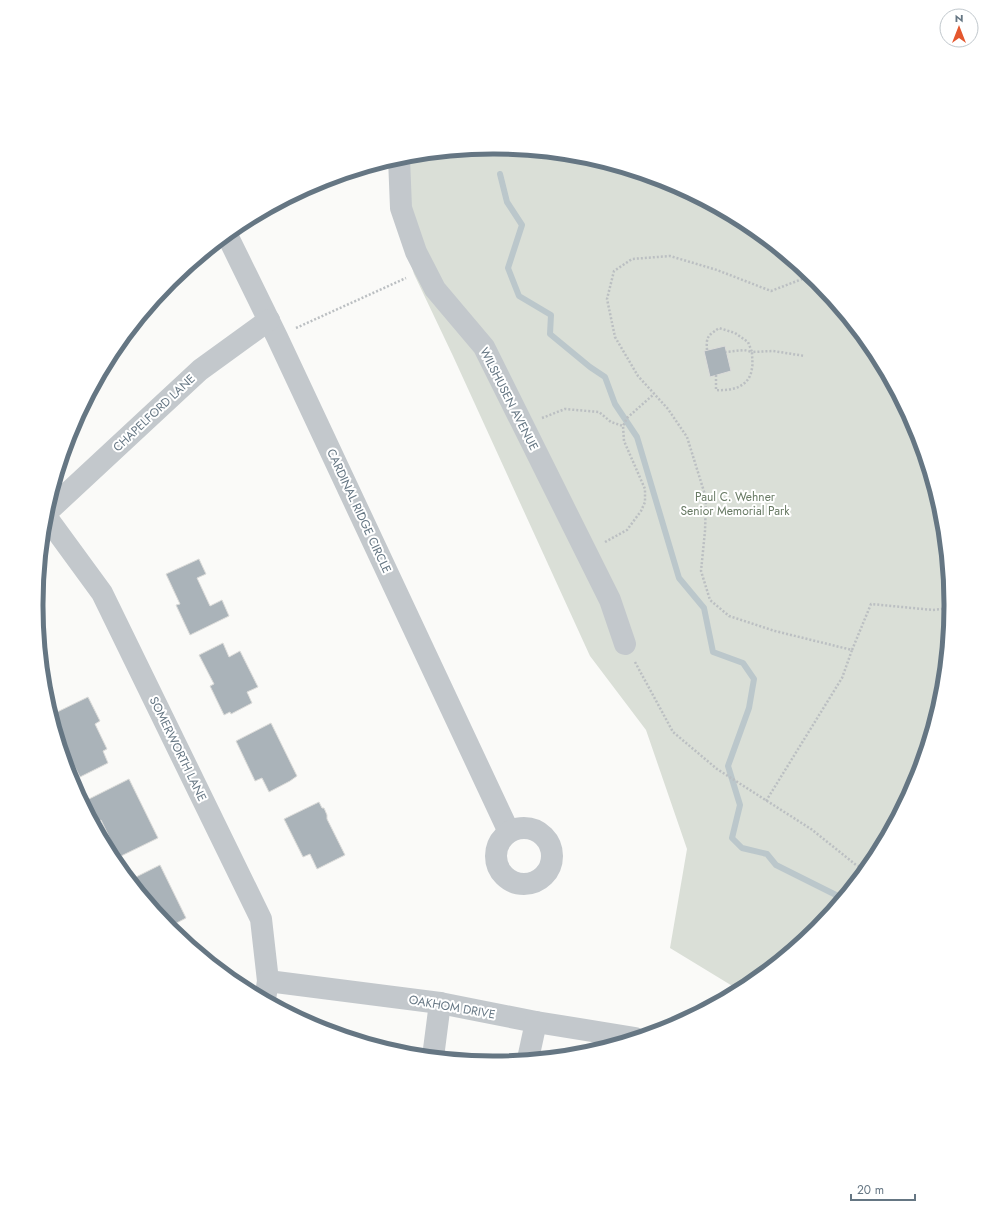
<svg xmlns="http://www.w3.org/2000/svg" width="987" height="1210" viewBox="0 0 987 1210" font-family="Jost,sans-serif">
	<rect width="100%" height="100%" fill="#fafaf8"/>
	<polygon fill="#dadfd7" points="494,148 583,156 669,182 748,225 817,282 874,351 916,430 942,516 951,605 942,694 916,780 874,859 817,929 747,986 739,990 670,948 687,849 646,730 590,656 453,356 414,274 390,198 404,156"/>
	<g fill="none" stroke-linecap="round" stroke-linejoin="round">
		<polyline stroke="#bbc7cb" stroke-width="6" points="500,174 507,202 522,225 508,268 519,296 551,315 550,334 590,367 605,377 615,404 637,437 679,578 704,608 713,652 743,663 754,679 749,708 728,766 740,805 732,838 742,848 767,854 776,865 842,898"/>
	</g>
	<g fill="#aab3b9" stroke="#dcdcda">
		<polygon points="725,346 731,371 710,377 704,351"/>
		<polygon points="199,559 206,574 197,578 210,606 222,600 229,616 190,635 176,605 180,604 166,574"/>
		<polygon points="223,643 229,657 240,651 258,687 247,692 252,703 231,714 230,712 224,715 210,686 214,684 199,655"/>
		<polygon points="88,697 100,721 95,724 107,749 103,751 108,763 80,777 62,741 59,742 51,715"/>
		<polygon points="271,723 297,776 290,781 269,792 262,778 255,781 236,741"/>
		<polygon points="129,779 158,838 119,857 101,820 94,824 83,802"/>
		<polygon points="319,802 322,808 324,808 327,815 327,819 345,855 317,869 310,854 303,857 284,819"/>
		<polygon points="160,865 186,918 169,927 130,880"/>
	</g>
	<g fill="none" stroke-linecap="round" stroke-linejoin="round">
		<g stroke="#bbbfc2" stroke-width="2.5" stroke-dasharray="2 2" stroke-linecap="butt">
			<polyline points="810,276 771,291 717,270 670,256 632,259 614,271 607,299 615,337 638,376 668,409 687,437 706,498 705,531 701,571 710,600 729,616 775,631 852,650 871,604 933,610 951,608"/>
			<polyline points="296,328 406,278"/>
			<path d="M 707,350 C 706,336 708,336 719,328 L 735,333 L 748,342 L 752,352 L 773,351 L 805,356"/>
			<path d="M 716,375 L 716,390 C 732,391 750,387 752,368 C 753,363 752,358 752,352 L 744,350 L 726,352"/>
			<polyline points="542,418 565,409 599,412 611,422 623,426 627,418 654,394"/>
			<polyline points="605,542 627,530 641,511 645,502 645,489 624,441 623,426"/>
			<polyline points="635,662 673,732 717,769 811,829 856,865 866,869"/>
			<polyline points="766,801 842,678 852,650"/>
		</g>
		<g stroke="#c3c8cc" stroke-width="22">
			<polyline points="399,158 401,208 416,252 435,289 484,347 610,600 625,644"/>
			<polyline points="227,235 277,337 509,832"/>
			<polyline points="45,514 200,370 269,320"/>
			<polyline points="45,515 102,593 261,919 268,981 265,999"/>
			<circle cx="524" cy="856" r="28"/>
			<polyline points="268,981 440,1003 536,1022 635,1038"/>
			<polyline points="433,1057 440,1003"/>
			<polyline points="528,1059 536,1022"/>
		</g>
	</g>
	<g text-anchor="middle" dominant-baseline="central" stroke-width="4" stroke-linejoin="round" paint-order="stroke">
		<g font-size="12" fill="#657683" stroke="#fff">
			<text transform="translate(509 399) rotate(63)">WILSHUSEN AVENUE</text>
			<text transform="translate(154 413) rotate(-43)">CHAPELFORD LANE</text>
			<text transform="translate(359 511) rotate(65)">CARDINAL RIDGE CIRCLE</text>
			<text transform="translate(178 749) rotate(64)">SOMERWORTH LANE</text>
			<text transform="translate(452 1007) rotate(10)">OAKHOM DRIVE</text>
		</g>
		<g font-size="12" fill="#687a64" stroke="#fff">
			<text x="735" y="497">Paul C. Wehner<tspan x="735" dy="14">Senior Memorial Park</tspan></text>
		</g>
	</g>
	<path d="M0 0H987V1210H0ZM493 154H494A450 450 0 0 1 944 604V606A450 450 0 0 1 494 1056H493A450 450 0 0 1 43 606V604A450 450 0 0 1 493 154Z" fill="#fff" fill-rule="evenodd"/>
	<path fill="none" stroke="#657683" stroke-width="5" d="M493 154H494A450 450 0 0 1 944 604V606A450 450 0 0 1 494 1056H493A450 450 0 0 1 43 606V604A450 450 0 0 1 493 154Z"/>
	<g transform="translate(959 28)"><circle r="19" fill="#ffffff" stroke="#c1c8cd"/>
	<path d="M0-3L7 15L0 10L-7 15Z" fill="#e4572e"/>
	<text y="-6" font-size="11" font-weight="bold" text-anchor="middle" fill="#657683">N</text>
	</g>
	<path d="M851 1194v6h64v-6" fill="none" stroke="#657683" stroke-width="2"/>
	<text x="857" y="1194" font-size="12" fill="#657683" stroke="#ffffff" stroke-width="3" paint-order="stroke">20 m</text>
</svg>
